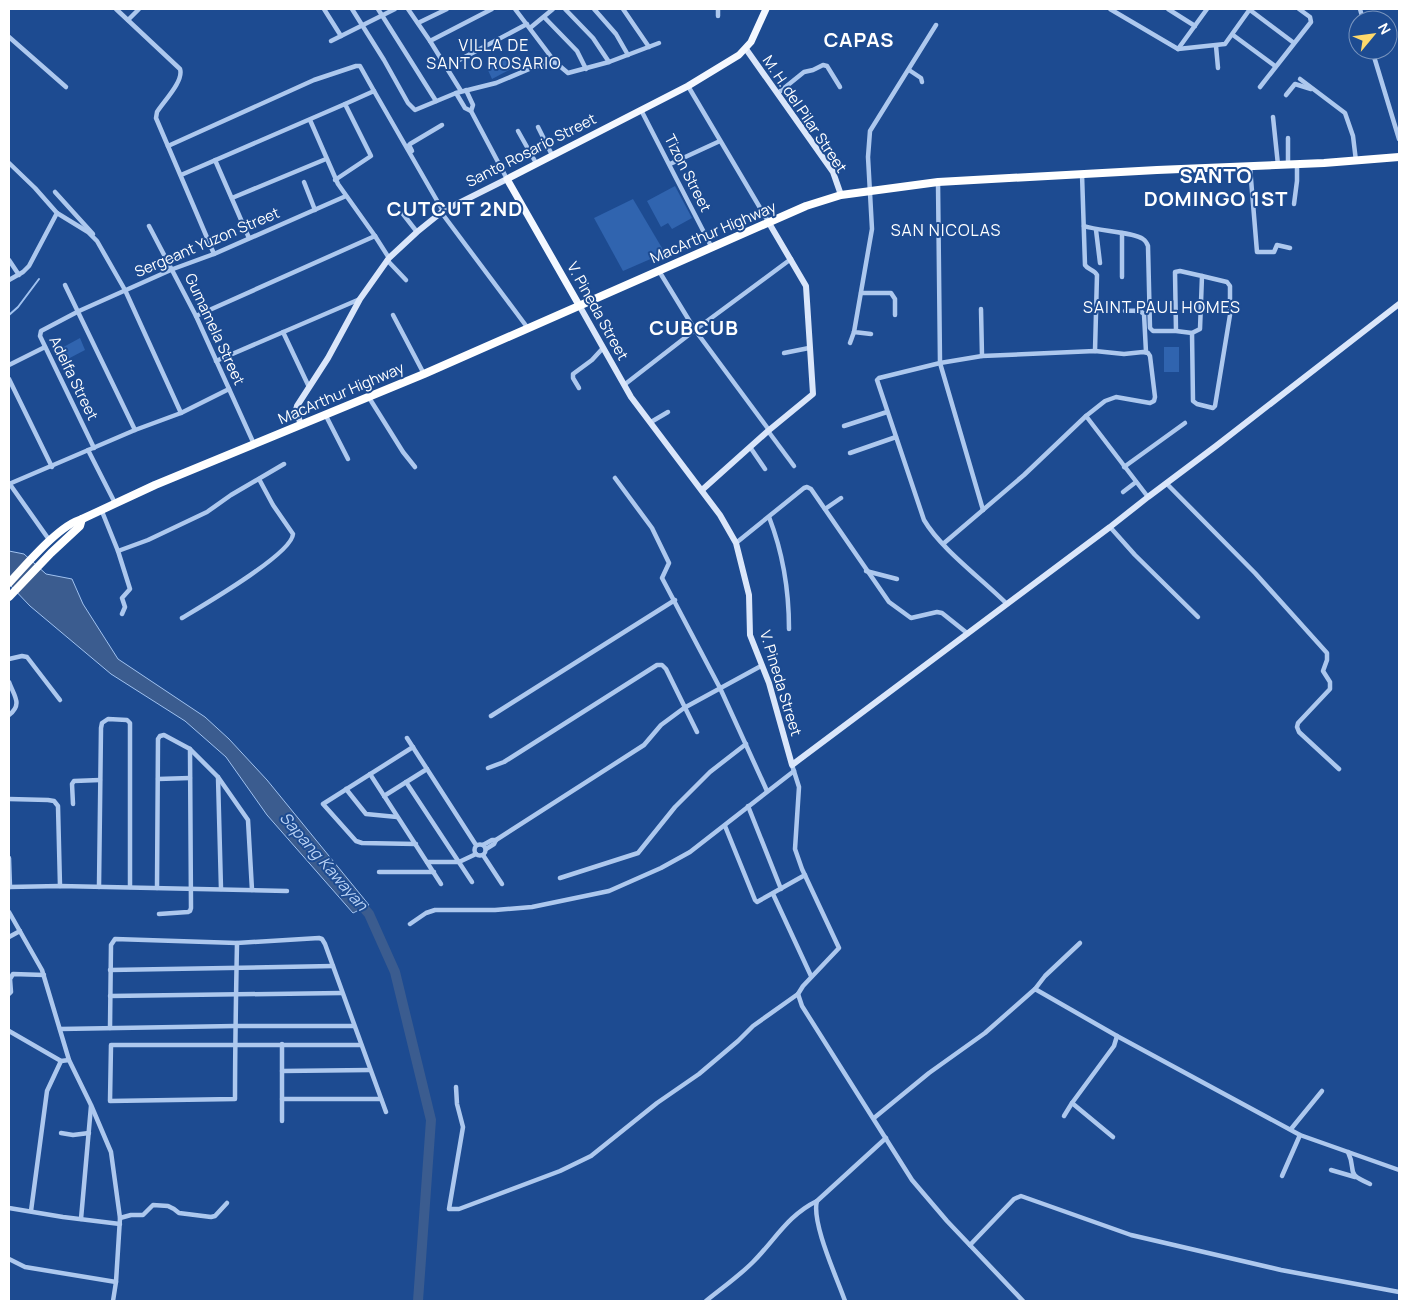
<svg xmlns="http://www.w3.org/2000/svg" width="1408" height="1310" viewBox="0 0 1408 1310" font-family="Manrope,sans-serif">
	<rect width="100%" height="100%" fill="#1d4b91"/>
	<g fill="#3064af">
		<polygon points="506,59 511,69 492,79 487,68"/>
		<polygon points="675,186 692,218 672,229 668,223 661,227 647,201"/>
		<polygon points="633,199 662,248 662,254 623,271 594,218"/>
		<polygon points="80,338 85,350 64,361 58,350"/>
		<rect x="1164" y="347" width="15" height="25"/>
	</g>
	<polygon fill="#3b5c8f" stroke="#a0c2f0" points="9,551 24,554 46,574 72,579 83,604 118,659 205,717 229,739 267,780 369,905 353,913 267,815 226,757 185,721 111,674 30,606 9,584"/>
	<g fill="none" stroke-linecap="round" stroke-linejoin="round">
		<polyline stroke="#a0c2f0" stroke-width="2" points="9,315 18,307 39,279"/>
		<polyline stroke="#3b5c8f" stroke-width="10" points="356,899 369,914 395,972 431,1120 418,1301"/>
		<g stroke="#adc8ee" stroke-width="4.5">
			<path d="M 116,9 L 180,69 C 184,81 164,101 157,112 L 156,118 L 214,254"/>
			<polyline points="324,9 341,36"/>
			<polyline points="352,9 384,60 408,103 415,110 456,93 496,83 534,67 555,62"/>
			<polyline points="378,9 436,101"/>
			<polyline points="408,9 430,41 461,91"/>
			<polyline points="515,9 555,62 568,73 609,62 659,43"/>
			<polyline points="565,9 593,38 609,62"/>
			<polyline points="594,9 616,34 628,55"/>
			<polyline points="623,9 649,47"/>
			<polyline points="718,9 718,16"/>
			<polyline points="1110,9 1178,49 1225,44 1250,9"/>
			<polyline points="1168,9 1195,26"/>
			<polyline points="1360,9 1363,20"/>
			<polyline points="1250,10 1294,43"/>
			<polyline points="544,17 577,51 586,69"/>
			<polyline points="128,20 139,9"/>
			<polyline points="418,23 447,9"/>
			<polyline points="530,28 553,9"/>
			<polyline points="1233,35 1275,66"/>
			<polyline points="9,37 66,87"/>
			<polyline points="331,41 395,9"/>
			<polyline points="430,41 492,9"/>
			<polyline points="1216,46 1218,68"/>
			<polyline points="1178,49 1207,9"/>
			<polyline points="1372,50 1399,139"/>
			<polyline points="446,67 527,24"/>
			<polyline points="909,70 921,78 922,82"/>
			<polyline points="1300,79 1345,113 1353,136 1356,161"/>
			<polyline points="688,86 769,223"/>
			<polyline points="1260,87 1311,22 1310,17 1299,9"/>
			<polyline points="466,90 473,105 471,111"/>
			<polyline points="456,93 465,108 471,111 507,179"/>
			<polyline points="778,93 804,72 813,70 823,65 827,66 840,87"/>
			<polyline points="1286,95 1295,84 1311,89"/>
			<polyline points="641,110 712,248"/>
			<polyline points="1273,117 1278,165"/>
			<polyline points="310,120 338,184 375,236 389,258"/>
			<polyline points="538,127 552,155"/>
			<polyline points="518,131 536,163"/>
			<polyline points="1288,138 1288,164"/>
			<polyline points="168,146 314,80 356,66 360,66 374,91"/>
			<polyline points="412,151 409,145 410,144 442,125"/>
			<polyline points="215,160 249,238"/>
			<polyline points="9,163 35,188 57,213 88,232 97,241 125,290 181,413"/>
			<polyline points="670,164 720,141"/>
			<polyline points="1250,167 1257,252 1274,252 1277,245 1290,248"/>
			<path d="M 1082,174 L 1085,265 C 1088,270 1094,269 1097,275 L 1095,351"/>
			<polyline points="181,175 345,104"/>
			<polyline points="335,180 371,156 345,104 374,91 443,211"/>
			<polyline points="304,182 315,210"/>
			<polyline points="938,182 940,363 983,510"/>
			<polyline points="55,192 93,234"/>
			<polyline points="232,198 326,159"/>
			<polyline points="1294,204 1297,181 1297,165"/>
			<polyline points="441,212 527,327"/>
			<polyline points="403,214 417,232"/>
			<polyline points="149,226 196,316 254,444"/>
			<path d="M 1084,226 C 1098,231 1134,232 1143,239 C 1146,241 1147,243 1148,246 L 1150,328 L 1153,331 L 1176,331 L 1192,333 L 1200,329 L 1202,276 L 1180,271 L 1175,272 L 1176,331"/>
			<polyline points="1096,230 1100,263"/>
			<polyline points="1122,233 1122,277"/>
			<polyline points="9,260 19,275"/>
			<polyline points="387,260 406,280"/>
			<polyline points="659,271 695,330 769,430"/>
			<polyline points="9,280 23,272 29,266 57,213"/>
			<polyline points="65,285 135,430"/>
			<polyline points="861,293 891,293 895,299 895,315"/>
			<polyline points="981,309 982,356"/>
			<path d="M 1125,311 C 1132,311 1140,309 1144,314 L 1146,352"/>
			<polyline points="393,315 424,374"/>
			<polyline points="196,316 375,236"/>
			<polyline points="283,332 309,387"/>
			<polyline points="1192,333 1193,401 1197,404 1213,408 1215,406 1230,315 1230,286 1227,282 1202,276"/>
			<polyline points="871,334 854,332 872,229 868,157 870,131 936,25"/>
			<polyline points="850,343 854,332"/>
			<polyline points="784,353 809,348"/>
			<polyline points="216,361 360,299"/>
			<polyline points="9,365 45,347"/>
			<polyline points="9,379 52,467"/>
			<polyline points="624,385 695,330 791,259"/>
			<polyline points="579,388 573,378 573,374 592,360 603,348"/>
			<polyline points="368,396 403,452 415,467"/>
			<polyline points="325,414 348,459"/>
			<polyline points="1086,416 1148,497"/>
			<polyline points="651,422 668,412"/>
			<polyline points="844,426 887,412"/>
			<polyline points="768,431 794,466"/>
			<polyline points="750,447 765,469"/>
			<polyline points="94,448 40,336 41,331 79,311 173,269 214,254 346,196"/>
			<polyline points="88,450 115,503"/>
			<polyline points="850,453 896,437"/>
			<polyline points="1124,467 1185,423"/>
			<polyline points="615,478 652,528 669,563 662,578 720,688 767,791"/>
			<polyline points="9,483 50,541"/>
			<polyline points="1166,483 1255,573 1327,653 1327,660 1323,671 1330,682 1330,689 1298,723 1297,727 1299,732 1339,769"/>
			<polyline points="9,484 135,430 181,413 229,389"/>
			<polyline points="1123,492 1136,482"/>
			<polyline points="101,509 118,551 130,589 122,598 125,607 122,614"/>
			<polyline points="825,509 841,498"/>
			<path d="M 769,517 C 783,553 789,590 789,629"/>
			<polyline points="1110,527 1135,555 1198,617"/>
			<polyline points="736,543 804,488 807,487 811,489 889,602 911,618 937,612 942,613 967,633"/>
			<path d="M 943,544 L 1024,475 L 1086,416 L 1105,401 L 1116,397 L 1150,403 L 1154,401 L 1155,397 L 1150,356 L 1148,353 L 1143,352 L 1124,354 L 1095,351 L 982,356 L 940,363 L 879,378 L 877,380 L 924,520 C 941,549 982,579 1007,604"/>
			<polyline points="118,551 148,540 207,512 231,495 284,464"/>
			<polyline points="866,571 897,579"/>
			<path d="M 182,618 C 202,606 292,554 293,534 L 273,505 L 259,479"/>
			<polyline points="9,659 22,656 27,657 60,700"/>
			<path d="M 9,682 C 14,696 23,704 9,715"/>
			<polyline points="491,716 675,600"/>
			<polyline points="407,738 476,845"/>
			<polyline points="413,747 323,804 356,841 362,843 416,844"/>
			<polyline points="190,749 218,777 248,820 252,890"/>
			<polyline points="792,765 799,787 795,849 802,869 839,948 803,986 798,994 802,1006 912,1180 947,1221 1023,1301"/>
			<polyline points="488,768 504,762 657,665 662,665 666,669 697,732"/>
			<polyline points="370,774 441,884"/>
			<polyline points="218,777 221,889"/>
			<polyline points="158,779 190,778"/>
			<polyline points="406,782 472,882"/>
			<polyline points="346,789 366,814 397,817"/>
			<polyline points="384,796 427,769"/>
			<polyline points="9,799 48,800 54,801 58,806 60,886"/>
			<polyline points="73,804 72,784 74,781 100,780"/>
			<polyline points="748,806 781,889"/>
			<polyline points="725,826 755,900 757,902 805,875"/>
			<circle cx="480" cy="850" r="5.5"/>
			<polyline points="483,845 492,840 496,840 644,745 661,725 684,708 761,666"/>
			<polyline points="486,849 494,844 496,840"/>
			<polyline points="483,855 502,884"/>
			<polyline points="9,858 10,887"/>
			<polyline points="427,862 459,862 476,854"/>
			<polyline points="379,872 434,872"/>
			<polyline points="560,878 638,853 675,807 710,772 746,744"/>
			<polyline points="9,887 60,886 287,891"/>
			<polyline points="99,887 101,728 102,723 108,719 127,720 130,723 130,887"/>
			<polyline points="157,888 158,739 160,736 164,735 190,749 191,908 190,911 188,912 159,914"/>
			<polyline points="773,894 811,976"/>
			<polyline points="9,912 42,970 69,1060 91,1105 111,1152 120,1218 116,1282 113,1301"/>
			<polyline points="410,924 426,913 435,910 495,910 532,907 609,891 661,868 690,852 794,771"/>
			<polyline points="9,937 20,931"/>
			<path d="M 237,943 C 236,995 235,1047 235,1099 L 110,1101 L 111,1045 L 361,1045"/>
			<polyline points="110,970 333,966"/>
			<polyline points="1035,989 1045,976 1080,943"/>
			<polyline points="9,994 11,992 10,979 13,974 44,975"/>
			<polyline points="110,996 342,993"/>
			<polyline points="110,1028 111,945 115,939 237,943 319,938 322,939 325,944 386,1112"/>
			<polyline points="60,1029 235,1026 354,1026"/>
			<polyline points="9,1031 61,1061 69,1060"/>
			<polyline points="282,1071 370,1070"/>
			<polyline points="456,1087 457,1104 463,1127 449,1209 459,1209 560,1171 591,1156 657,1103 699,1074 738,1041 753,1026 798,994"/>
			<polyline points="282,1099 381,1099"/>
			<polyline points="1064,1116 1072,1103"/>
			<polyline points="874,1118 929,1073 985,1033 1035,989 1117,1036 1300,1135 1399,1170"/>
			<polyline points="282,1121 282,1044"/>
			<polyline points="1291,1129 1322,1091"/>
			<polyline points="61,1133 73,1135 89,1133"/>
			<polyline points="1113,1137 1072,1103 1114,1046 1117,1036"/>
			<path d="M 1348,1152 C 1358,1173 1343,1172 1370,1184"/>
			<polyline points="1331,1170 1355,1177"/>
			<polyline points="1282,1176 1300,1135"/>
			<polyline points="9,1208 63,1217 120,1224"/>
			<polyline points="31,1211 47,1091 61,1061"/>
			<polyline points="120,1218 131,1215 143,1215 153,1205 168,1206 174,1209 179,1213 211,1217 215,1216 227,1203"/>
			<polyline points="81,1219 91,1106"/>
			<polyline points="970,1245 1014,1199 1021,1196 1131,1235 1281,1270 1399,1292"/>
			<polyline points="9,1259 25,1267 116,1282"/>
			<path d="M 706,1301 C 722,1288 739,1276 753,1262 C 775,1240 788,1215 817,1201"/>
			<path d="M 845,1301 C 837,1278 811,1222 817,1201 L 886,1138"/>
		</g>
		<g stroke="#dae6fa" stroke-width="6">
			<polyline points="746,49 833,172 841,195"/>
			<polyline points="579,305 631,397 720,515 736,543 749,595 750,635 769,683 792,765 1110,527 1148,497 1216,446 1399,304"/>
			<polyline points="301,425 296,410 297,406 328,358 360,299 389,258 417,232 443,211 507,179"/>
			<polyline points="702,490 768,431 813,394 806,286 769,223"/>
		</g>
		<polyline stroke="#f4f8ff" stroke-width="7" points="579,305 507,179 688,86 739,55 751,42 766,9"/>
		<g stroke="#fff" stroke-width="8">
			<path d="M 9,583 C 26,565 59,525 82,519 L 155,485 L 424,374 L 806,206 L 841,195 L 938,182 L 1157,170 L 1324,163 L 1399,157"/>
			<polyline points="9,597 51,553 80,526 82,519"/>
		</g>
	</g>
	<g text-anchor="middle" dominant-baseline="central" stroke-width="4" stroke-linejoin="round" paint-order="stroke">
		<g font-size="15" fill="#fff" stroke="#1d4b91">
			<text transform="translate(805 114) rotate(56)">M. H. del Pilar Street</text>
			<text transform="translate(531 150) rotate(-27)">Santo Rosario Street</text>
			<text transform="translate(688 173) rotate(63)">Tizon Street</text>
			<text transform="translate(713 232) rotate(-23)">MacArthur Highway</text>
			<text transform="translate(207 242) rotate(-23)">Sergeant Yuzon Street</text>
			<text transform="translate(598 311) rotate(61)">V. Pineda Street</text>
			<text transform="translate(215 329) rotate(65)">Gumamela Street</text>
			<text transform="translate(74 378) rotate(64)">Adelfa Street</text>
			<text transform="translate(341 393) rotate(-23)">MacArthur Highway</text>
			<text transform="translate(781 683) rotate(73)">V. Pineda Street</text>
		</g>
		<g font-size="16" letter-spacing="1" fill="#fff" stroke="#1d4b91">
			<text x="494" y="45">VILLA DE<tspan x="494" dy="18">SANTO ROSARIO</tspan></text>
			<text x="946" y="230">SAN NICOLAS</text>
			<text x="1162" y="307">SAINT PAUL HOMES</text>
		</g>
		<g font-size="16" font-style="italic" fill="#b9d2f5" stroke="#1d4b91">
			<text transform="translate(324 861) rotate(49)">Sapang Kawayan</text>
		</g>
		<g font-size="20" font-weight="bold" letter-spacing="1" fill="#fff" stroke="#1d4b91">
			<text x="859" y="39">CAPAS</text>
			<text x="1216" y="175">SANTO<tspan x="1216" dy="23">DOMINGO 1ST</tspan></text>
			<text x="455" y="208">CUTCUT 2ND</text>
			<text x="694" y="327">CUBCUB</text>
		</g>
	</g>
	<rect width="1408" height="1310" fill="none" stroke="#ffffff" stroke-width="20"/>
	<g transform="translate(1373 35) rotate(61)"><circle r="24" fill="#1d4b91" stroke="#7793bd"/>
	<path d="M0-4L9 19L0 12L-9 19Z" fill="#fed96b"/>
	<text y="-8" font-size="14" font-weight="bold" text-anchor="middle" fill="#ffffff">N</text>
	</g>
</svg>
